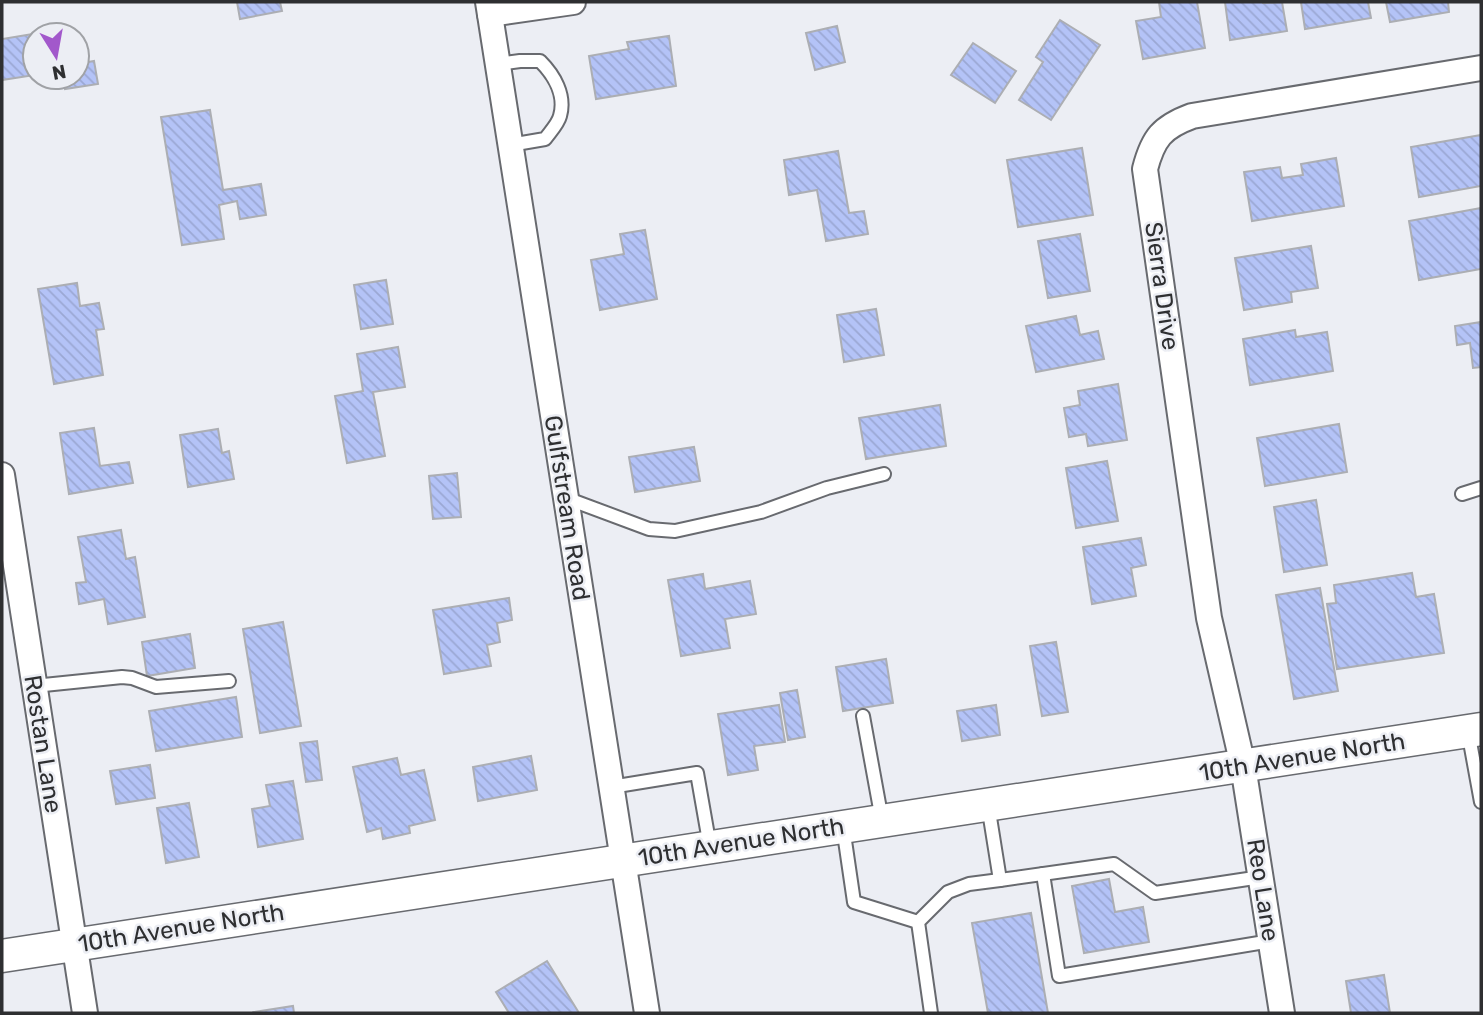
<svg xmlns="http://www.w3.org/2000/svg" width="1483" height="1015" viewBox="0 0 1483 1015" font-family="Rubik,sans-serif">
	<defs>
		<pattern id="building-back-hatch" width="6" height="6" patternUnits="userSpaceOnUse" patternTransform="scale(1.75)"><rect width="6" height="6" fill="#b4c3f7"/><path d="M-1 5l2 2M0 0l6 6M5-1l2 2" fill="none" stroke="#9ba8d4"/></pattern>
	</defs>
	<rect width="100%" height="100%" fill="#eceef4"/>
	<g fill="url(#building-back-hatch)" stroke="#acaeb3" stroke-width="2">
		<polygon points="237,2 280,2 282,11 240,19"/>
		<polygon points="1159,2 1197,2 1205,48 1143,59 1136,21 1161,17"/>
		<polygon points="1225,2 1263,2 1263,3 1282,2 1287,31 1230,40"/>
		<polygon points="1301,2 1368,2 1371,18 1305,29"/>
		<polygon points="1386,2 1448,2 1449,12 1390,22"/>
		<polygon points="1060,20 1100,45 1051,120 1019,100 1043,62 1036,57"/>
		<polygon points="837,26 845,62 815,70 806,33"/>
		<polygon points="39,33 39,35 35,35 35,75 2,80 2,39"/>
		<polygon points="669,36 676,86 596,99 589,56 629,49 627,42"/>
		<polygon points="973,43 1016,71 995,103 951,75"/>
		<polygon points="94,61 98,84 65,89 63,77 77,77 77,64"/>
		<polygon points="210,110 223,190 261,184 266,215 240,219 237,201 219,205 224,239 182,245 161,117"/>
		<polygon points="1481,135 1481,186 1419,197 1411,147"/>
		<polygon points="1082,148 1093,215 1018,227 1007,160"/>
		<polygon points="838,151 849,213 864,211 868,234 826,241 817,190 789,195 784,160"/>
		<polygon points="1336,158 1344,206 1252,221 1244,172 1280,167 1282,178 1303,175 1301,164"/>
		<polygon points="1481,208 1481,269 1419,280 1409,221"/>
		<polygon points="645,230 657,299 600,310 591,260 624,254 620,234"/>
		<polygon points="1080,234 1090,291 1048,298 1038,241"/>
		<polygon points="1311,246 1318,288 1291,292 1292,302 1244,310 1235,258"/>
		<polygon points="386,280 393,324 361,329 354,285"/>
		<polygon points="77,283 80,306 99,303 104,329 96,330 103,375 54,384 38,289"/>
		<polygon points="876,309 884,355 844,362 837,315"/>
		<polygon points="1076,316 1080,335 1098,331 1104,359 1036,372 1026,326"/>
		<polygon points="1481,322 1481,367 1473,368 1470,343 1457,345 1455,326"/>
		<polygon points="1295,330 1296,337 1327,332 1333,371 1250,385 1243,339"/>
		<polygon points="398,347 405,387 373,392 385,456 347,463 335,396 363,391 357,354"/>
		<polygon points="1118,384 1127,440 1088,446 1086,434 1069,437 1064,408 1080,405 1078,391"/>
		<polygon points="940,405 946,446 866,459 859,418"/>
		<polygon points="1339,424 1347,472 1265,486 1257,438"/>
		<polygon points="94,428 100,466 129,462 133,483 69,494 60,433"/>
		<polygon points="218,429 222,453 229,451 234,479 188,487 180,435"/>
		<polygon points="694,447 700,481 635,492 629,457"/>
		<polygon points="1107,461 1118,521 1076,528 1066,468"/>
		<polygon points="457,473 461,517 433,519 429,476"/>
		<polygon points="1316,500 1327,565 1284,572 1274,507"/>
		<polygon points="121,530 126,559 135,557 145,617 108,624 104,599 79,604 76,583 86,582 78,537"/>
		<polygon points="1141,538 1146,565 1131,568 1136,596 1092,604 1083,547"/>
		<polygon points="1412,573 1416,597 1434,594 1444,653 1337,669 1327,604 1336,603 1334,585"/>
		<polygon points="703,574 705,589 750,581 756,614 725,619 730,648 681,656 668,580"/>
		<polygon points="1320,588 1338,691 1294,699 1276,595"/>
		<polygon points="509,598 512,620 497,623 500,642 487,645 491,666 444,674 433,610"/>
		<polygon points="283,622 301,726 260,733 243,629"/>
		<polygon points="190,634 195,668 147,676 142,642"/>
		<polygon points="1056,642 1068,712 1042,716 1030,646"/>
		<polygon points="886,659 893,703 843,711 836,667"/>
		<polygon points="797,690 805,737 788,740 780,693"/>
		<polygon points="236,697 242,737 156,751 149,711"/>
		<polygon points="779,705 785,742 754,746 758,770 728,775 718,714"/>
		<polygon points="996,705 1000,735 962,741 957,711"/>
		<polygon points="317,741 322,780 306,782 300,743"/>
		<polygon points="531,756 537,790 478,801 473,767"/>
		<polygon points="397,758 401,775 424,770 435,820 409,826 410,833 383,839 381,828 367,832 353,767"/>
		<polygon points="150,765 155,798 116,804 110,771"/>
		<polygon points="293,781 303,839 258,847 252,809 270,806 266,785"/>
		<polygon points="189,803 199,857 166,863 157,808"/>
		<polygon points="1109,879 1115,912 1143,907 1149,942 1084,953 1072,886"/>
		<polygon points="1031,913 1048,1013 988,1013 972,923"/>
		<polygon points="547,961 579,1013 509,1013 496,992"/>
		<polygon points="1384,975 1390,1013 1351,1013 1346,981"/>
		<polygon points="293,1006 294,1013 255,1013 254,1012"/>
	</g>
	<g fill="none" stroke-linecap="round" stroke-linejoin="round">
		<defs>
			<g id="service">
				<path d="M 498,64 L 520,61 L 540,61 C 554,75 566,95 560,116 C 558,124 550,132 545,139 L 510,145"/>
				<polyline points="1462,494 1481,488"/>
				<polyline points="566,498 649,529 675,531 761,512 827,488 884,474"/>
				<polyline points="34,686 122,677 132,678 156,687 229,681"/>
				<polyline points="863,716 882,820"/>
				<polyline points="1468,731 1481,802"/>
				<polyline points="611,787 697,773 710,847"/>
				<polyline points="988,805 1000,880 1114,864 1155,893 1261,877"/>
				<polyline points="843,827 854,902 918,922"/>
				<polyline points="1043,874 1059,976 1271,941"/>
				<polyline points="931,1013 918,922 948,892 969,884 1000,880"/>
			</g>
			<g id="minor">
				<polyline points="488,2 647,1013"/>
				<polyline points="490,14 573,2"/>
				<polyline points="2,475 85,1013"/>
				<path d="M 1282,1013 L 1243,766 L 1209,618 L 1145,169 C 1153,138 1162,127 1192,116 L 1481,68"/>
			</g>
			<polyline id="tertiary" points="2,956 1481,729"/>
		</defs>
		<use href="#service" stroke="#686a6f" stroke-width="16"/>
		<use href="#minor" stroke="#686a6f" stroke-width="28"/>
		<use href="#tertiary" stroke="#686a6f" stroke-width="35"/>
		<use href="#service" stroke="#fff" stroke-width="12"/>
		<use href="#minor" stroke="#fff" stroke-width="24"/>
		<use href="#tertiary" stroke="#fff" stroke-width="32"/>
	</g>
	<g text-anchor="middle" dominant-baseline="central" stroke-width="5" stroke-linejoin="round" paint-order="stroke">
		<g font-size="24" fill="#2e2f31" stroke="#eceef4">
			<text transform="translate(1162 286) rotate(82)">Sierra Drive</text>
			<text transform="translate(567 508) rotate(81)">Gulfstream Road</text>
			<text transform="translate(43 744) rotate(81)">Rostan Lane</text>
			<text transform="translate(1302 757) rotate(-9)">10th Avenue North</text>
			<text transform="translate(741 842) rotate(-9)">10th Avenue North</text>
			<text transform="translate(1263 890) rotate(81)">Reo Lane</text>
			<text transform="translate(181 928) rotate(-9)">10th Avenue North</text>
		</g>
	</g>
	<rect width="1483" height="1015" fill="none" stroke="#2e2f31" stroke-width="7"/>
	<g transform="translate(56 56) rotate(169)"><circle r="33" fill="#eceef4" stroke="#a0a2a6" stroke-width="2"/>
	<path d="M0-5L12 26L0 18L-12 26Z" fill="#a258cb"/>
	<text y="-10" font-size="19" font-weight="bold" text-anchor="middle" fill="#2e2f31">N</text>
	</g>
</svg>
